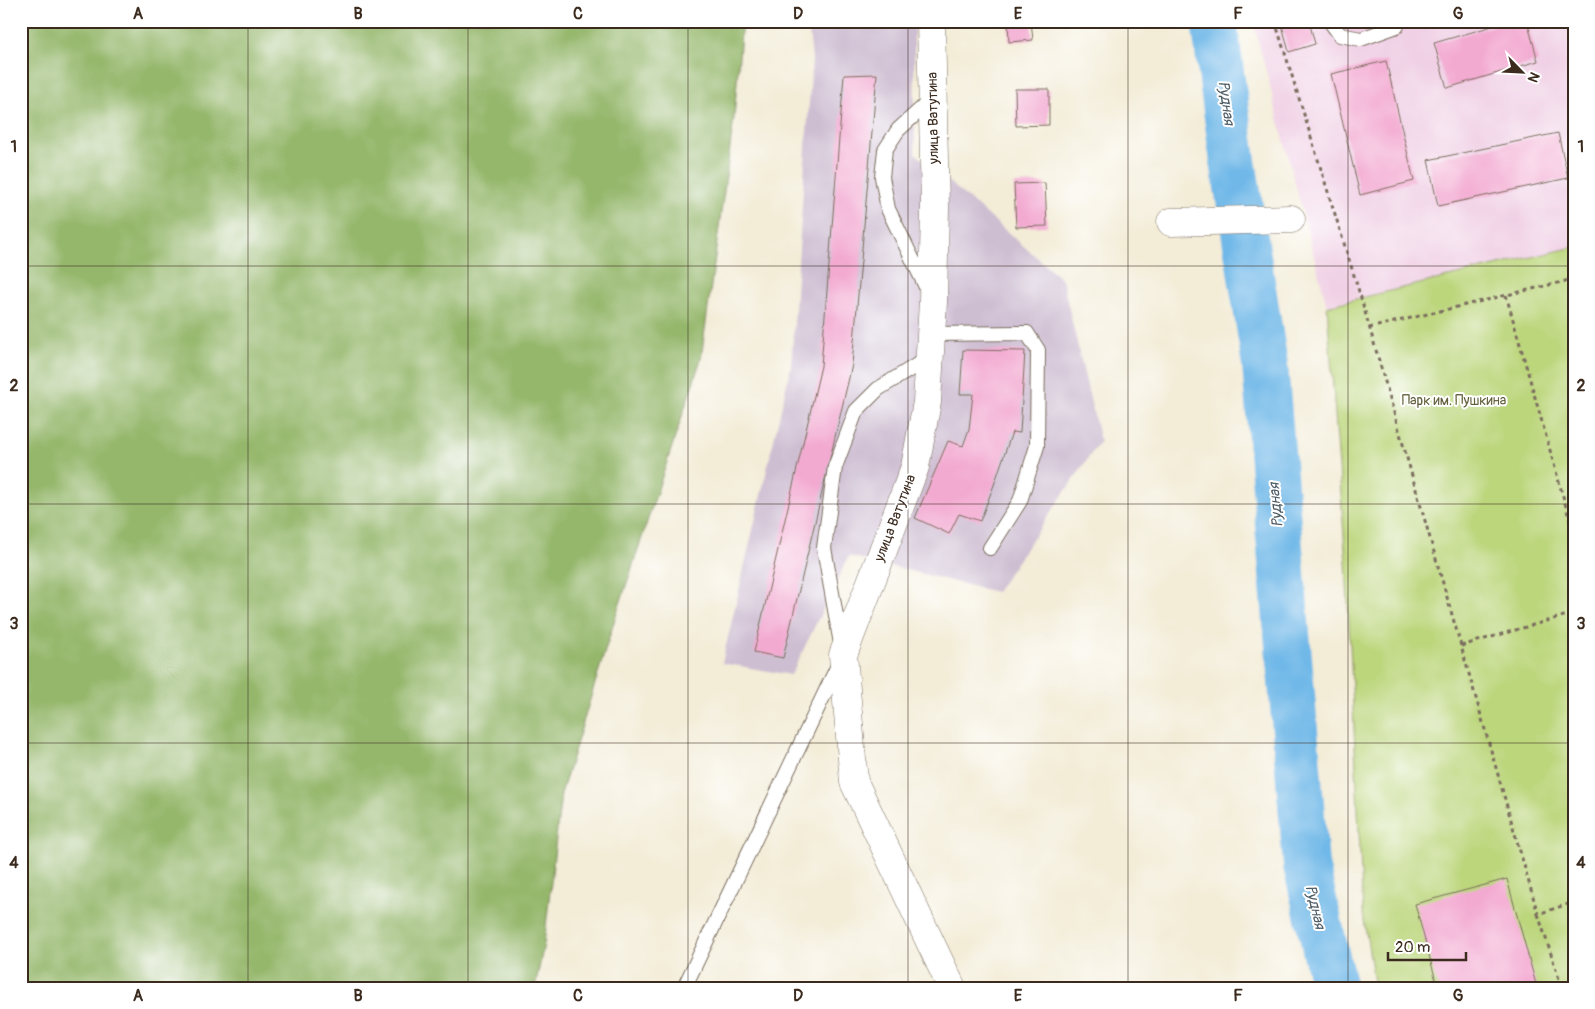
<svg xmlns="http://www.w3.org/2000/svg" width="1595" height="1009" viewBox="0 0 1595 1009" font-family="Pangolin,sans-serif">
	<rect width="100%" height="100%" fill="#fff"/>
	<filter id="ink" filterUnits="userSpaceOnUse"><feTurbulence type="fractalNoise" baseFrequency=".02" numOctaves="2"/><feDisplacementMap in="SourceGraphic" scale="10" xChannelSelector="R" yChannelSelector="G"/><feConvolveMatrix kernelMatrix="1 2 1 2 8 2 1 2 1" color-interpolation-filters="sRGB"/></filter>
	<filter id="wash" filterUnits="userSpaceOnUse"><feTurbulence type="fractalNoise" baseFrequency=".0096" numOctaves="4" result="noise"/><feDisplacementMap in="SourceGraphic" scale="20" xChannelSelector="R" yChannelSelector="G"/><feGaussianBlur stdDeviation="1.12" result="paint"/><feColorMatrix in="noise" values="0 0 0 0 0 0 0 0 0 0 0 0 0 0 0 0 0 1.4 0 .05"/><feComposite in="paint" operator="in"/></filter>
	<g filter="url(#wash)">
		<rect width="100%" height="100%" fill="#f3ecd7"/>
		<polygon fill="#f0d0e5" points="1253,21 1574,21 1574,247 1327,306"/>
		<polygon fill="#cebed2" points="808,21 914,21 915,153 1062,279 1100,441 996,592 849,556 791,675 722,663 791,366 812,59"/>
		<polygon fill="#bcd67c" stroke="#7c804d" points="1574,247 1574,988 1375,988 1363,914 1346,562 1327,306"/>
		<polygon fill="#95b76c" stroke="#687045" points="21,21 742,21 734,118 701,359 613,625 561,794 544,944 535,988 21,988"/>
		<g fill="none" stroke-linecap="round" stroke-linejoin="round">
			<polyline stroke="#70b8e8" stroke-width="46" points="1214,21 1233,161 1265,365 1306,865 1334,988"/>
		</g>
		<g id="blocks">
			<g fill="#f3aad1">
				<polygon points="1008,21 1031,21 1033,40 1009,42"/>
				<polygon points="1297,21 1309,21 1315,44 1289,52 1282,25"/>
				<polygon points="1510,21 1527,21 1538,61 1447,88 1434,43"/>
				<polygon points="1386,61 1414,181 1360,195 1331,74"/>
				<polygon points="877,74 852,365 783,658 754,652 821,366 844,75"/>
				<polygon points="1015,89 1049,89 1049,125 1016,126"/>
				<polygon points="1558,133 1568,178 1438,206 1428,160"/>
				<polygon points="1045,183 1047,226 1016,227 1014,184"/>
				<polygon points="963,350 1025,351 1020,433 1012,432 994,485 980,521 959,514 949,534 915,518 948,441 963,446 969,429 973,394 960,394"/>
				<polygon points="1507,879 1537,988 1438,988 1415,904"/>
			</g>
		</g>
	</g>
	<g filter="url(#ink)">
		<use href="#blocks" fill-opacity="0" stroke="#7b6e5f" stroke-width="1"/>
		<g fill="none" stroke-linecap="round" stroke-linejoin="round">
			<defs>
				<g id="lane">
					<polyline points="1330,21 1340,35 1361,39 1397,26"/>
					<polyline points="928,291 888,209 882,177 885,150 898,130 932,99"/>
					<polyline points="931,334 1027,333 1038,350 1037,446 1020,501 990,548"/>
					<polyline points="684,988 843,655 824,548 835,467 856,411 878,389 930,357"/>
				</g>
				<g id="street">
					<polyline points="931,21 935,207 933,302 927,402 915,467 843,655 854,782 952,988"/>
					<polyline points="1171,222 1291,219"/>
				</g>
			</defs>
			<use href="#lane" stroke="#7b6e5f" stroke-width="16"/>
			<use href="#street" stroke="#7b6e5f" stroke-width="29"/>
			<g stroke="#7b6e5f" stroke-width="3" stroke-dasharray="4 4" stroke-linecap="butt">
				<polyline points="1275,21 1361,298 1538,914 1574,902"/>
				<polyline points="1506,295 1574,535"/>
				<polyline points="1369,328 1574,279"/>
				<polyline points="1461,646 1574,613"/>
				<polyline points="1538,914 1562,988"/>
			</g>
			<use href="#lane" stroke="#fff" stroke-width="14"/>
			<use href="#street" stroke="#fff" stroke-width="28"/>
		</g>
	</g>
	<path fill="none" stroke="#3b2a1e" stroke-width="1" stroke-opacity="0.55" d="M 248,21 L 248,988M 468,21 L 468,988M 688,21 L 688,988M 908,21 L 908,988M 1128,21 L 1128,988M 1348,21 L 1348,988M 21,266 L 1574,266M 21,504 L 1574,504M 21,743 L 1574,743"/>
	<g text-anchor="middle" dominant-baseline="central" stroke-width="4" stroke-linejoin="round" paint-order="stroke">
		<g font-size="14" fill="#3b2a1e" stroke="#fff">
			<text transform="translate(933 118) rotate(-91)">улица Ватутина</text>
			<text transform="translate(895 518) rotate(-69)">улица Ватутина</text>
		</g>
		<g font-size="14" fill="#625e3a" stroke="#fff">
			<text x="1454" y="400">Парк им. Пушкина</text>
		</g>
		<g font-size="15" font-style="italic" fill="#4e5c65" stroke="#fff">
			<text transform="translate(1226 103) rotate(82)">Рудная</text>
			<text transform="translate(1276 505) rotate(-95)">Рудная</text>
			<text transform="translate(1315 907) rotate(77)">Рудная</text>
		</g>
	</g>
	<rect width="1595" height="1009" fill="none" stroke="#fff" stroke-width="55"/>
	<g transform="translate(1522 72) rotate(114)" stroke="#ffffff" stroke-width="4" paint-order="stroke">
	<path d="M0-4L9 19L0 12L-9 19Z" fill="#3b2a1e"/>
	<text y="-8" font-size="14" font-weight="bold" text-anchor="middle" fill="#3b2a1e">N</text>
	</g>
	<path d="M1388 952v8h78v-8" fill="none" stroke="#3b2a1e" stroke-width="2.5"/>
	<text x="1395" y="952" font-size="15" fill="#3b2a1e" stroke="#ffffff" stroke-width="4" paint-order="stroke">20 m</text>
	<rect x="28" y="28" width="1540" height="954" fill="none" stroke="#3b2a1e" stroke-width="2"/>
	<g font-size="16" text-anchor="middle" font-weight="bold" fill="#3b2a1e">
		<text x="138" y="19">A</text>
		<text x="358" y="19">B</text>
		<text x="578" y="19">C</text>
		<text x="798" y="19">D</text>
		<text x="1018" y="19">E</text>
		<text x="1238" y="19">F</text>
		<text x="1458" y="19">G</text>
		<text x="14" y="152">1</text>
		<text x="1581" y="152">1</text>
		<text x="14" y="391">2</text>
		<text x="1581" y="391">2</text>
		<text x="14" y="629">3</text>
		<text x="1581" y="629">3</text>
		<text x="14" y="868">4</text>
		<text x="1581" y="868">4</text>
		<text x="138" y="1001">A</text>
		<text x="358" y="1001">B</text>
		<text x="578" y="1001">C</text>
		<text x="798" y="1001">D</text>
		<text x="1018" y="1001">E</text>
		<text x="1238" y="1001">F</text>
		<text x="1458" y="1001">G</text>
	</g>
</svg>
